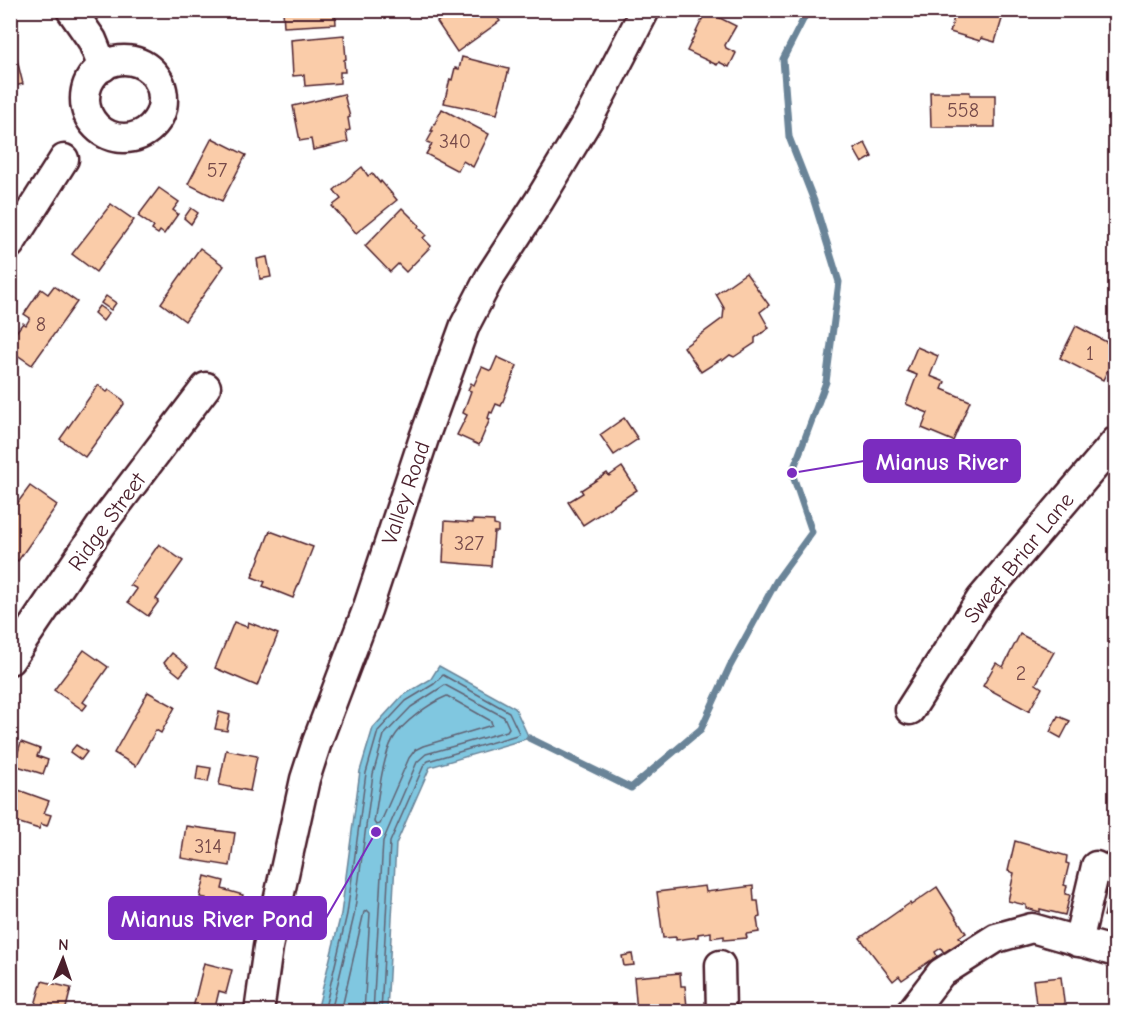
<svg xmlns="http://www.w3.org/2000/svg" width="1126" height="1022" viewBox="0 0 1126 1022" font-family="'Comic Neue',sans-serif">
	<rect width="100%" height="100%" fill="#fff"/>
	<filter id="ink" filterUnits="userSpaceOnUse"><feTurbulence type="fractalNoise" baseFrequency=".0167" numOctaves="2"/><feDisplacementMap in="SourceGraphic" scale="12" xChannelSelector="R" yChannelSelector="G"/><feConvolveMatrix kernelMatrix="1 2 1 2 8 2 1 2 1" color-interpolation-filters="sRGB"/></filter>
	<g filter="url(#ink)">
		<polygon fill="#80c7e0" stroke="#6a8498" stroke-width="1.5" points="439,666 515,708 529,738 430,767 396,844 387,1011 317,1011 341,914 360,771 373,728 402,696 431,679"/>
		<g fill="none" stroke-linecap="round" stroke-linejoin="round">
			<g stroke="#606273" stroke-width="1.5">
				<path d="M 447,696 L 491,721 L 492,725 L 423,746 L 415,750 L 409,758 L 380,824 L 376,825 L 374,822 C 378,800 382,758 393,739 C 402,723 430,703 447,696 Z"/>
				<polyline points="324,1012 347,914 366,773 378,731 406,701 434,684 443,675 509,712 519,733 517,735 428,761 424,765 390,842 381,1012"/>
				<polyline points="331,1012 354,916 373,774 384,735 411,707 445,685 504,717 509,728 507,731 426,754 417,762 383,841 373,1012"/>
				<polyline points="341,1012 364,912 367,910 370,913 364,1012"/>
			</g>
			<polyline stroke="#6a8498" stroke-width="7" points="529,738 631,788 701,729 730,666 777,580 812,532 792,473 826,382 839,282 814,201 789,137 783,59 808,10"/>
		</g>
		<g fill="#facca9" stroke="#4a1f2b" stroke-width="1.5">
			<polygon points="283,10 335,10 336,24 284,27"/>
			<polygon points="435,10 492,10 500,21 457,52 437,22 441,19"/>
			<polygon points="956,10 986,10 1003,16 995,42 981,38 980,41 950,32"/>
			<polygon points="706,11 736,26 725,45 726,48 736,53 729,67 719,62 717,65 687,51"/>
			<polygon points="344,35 346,59 344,60 345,72 340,72 340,83 305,86 304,75 293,76 291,40"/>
			<polygon points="11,36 23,84 10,87 10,37"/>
			<polygon points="462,57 509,69 497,114 444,103 450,79 452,80 455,68 459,69"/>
			<polygon points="930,92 970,92 970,95 995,95 995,127 931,127"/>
			<polygon points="344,94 350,117 348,118 350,130 346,131 348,142 313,150 311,139 300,141 293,106"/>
			<polygon points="442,109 489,134 473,167 463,161 458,171 426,154 432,144 427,142 433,131 431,131"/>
			<polygon points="212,138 246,155 222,201 188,184"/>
			<polygon points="865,143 872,157 862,163 854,149"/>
			<polygon points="362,167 368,176 372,173 380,183 381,181 397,200 356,233 332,206 341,199 334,190"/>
			<polygon points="159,188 179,202 173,210 178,214 164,234 160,231 158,234 152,230 154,227 138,216"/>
			<polygon points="111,204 134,220 96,272 72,254"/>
			<polygon points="191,208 198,213 191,224 184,218"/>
			<polygon points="402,208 419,225 418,227 426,235 423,238 431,246 406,272 398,264 390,272 365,246"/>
			<polygon points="200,248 224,266 185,321 161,303"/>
			<polygon points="267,257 271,277 260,279 257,259"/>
			<polygon points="746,273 769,305 760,312 769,328 755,338 755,343 734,357 730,355 722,361 721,359 701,372 684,347 723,318 724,308 716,294"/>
			<polygon points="54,286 77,302 32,365 10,350 10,340 23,323 26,325 30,318 24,314 41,289 48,294"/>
			<polygon points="106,296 116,303 111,310 101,303"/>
			<polygon points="99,306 109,313 103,321 94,313"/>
			<polygon points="1076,326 1116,347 1116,355 1112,361 1116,363 1116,366 1113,370 1109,367 1103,380 1060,358"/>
			<polygon points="917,347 938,356 930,376 945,382 942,389 970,401 953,441 922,428 928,413 906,404 917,375 907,371"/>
			<polygon points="497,357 517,366 501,406 496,404 492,413 490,412 488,418 490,419 479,445 457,435 467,415 463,413 471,391 468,390 471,383 474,385 482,367 491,371"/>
			<polygon points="98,385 107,392 109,390 123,400 124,404 85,457 60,439"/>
			<polygon points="624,418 638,439 614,455 600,435"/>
			<polygon points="622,467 637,490 583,525 568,502 583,493 581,490 607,473 609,476"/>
			<polygon points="30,486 57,505 18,561 10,555 10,513"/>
			<polygon points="473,520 494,521 494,525 498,526 498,532 494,532 491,566 443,562 445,521 473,523"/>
			<polygon points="270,531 313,547 293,598 263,586 265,582 252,577"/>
			<polygon points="159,544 183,561 156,599 159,601 148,616 128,602 137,589 130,585"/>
			<polygon points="234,622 247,627 248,622 278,634 257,686 215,668"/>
			<polygon points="1020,634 1054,652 1036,684 1042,688 1029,711 983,686 996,663 1003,667"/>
			<polygon points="84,650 108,667 83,702 87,705 83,710 54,690"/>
			<polygon points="172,653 188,666 180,676 164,663"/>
			<polygon points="148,692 175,707 161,733 156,730 136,766 114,753"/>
			<polygon points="219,712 230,715 227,731 215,729"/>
			<polygon points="1058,716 1070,721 1061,738 1050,732"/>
			<polygon points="21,742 40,749 37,756 48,760 43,774 14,765"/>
			<polygon points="76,745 87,752 81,760 70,752"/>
			<polygon points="226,750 257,756 250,791 219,785"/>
			<polygon points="198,766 211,768 208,782 196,780"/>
			<polygon points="10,787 49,801 44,813 51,815 47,826 41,824 39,829 10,820"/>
			<polygon points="186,826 235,833 230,866 181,858"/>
			<polygon points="1015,841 1067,856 1066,863 1069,864 1064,885 1067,886 1065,894 1070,895 1065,915 1040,909 1040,912 1026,908 1026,905 1008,901 1014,873 1008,871"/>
			<polygon points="205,876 224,881 222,889 243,895 238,914 204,906 206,898 200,897"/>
			<polygon points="705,886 706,892 753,886 754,901 758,901 760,917 757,918 759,932 746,934 747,938 724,940 724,936 711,938 711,932 698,934 698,937 676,940 676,937 663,938 657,892"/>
			<polygon points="937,887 966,933 959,937 962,941 944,953 941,948 935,952 937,956 902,980 899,976 893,981 860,938 910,903 911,905"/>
			<polygon points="1110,894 1116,895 1116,919 1104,916"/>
			<polygon points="632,954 634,965 624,966 622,956"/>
			<polygon points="204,963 232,970 226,993 219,991 214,1012 192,1012"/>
			<polygon points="680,973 681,986 685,986 687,1007 682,1007 683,1012 637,1012 634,977"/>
			<polygon points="1061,977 1065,1010 1037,1012 1033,980"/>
			<polygon points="42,981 71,988 65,1012 35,1005"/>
			<polygon points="856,1006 880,1009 879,1012 855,1012"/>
		</g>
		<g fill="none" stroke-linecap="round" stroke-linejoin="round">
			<defs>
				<g id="minor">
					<polyline points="71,10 92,40 103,67"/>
					<circle cx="124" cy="99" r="39"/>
					<polyline points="10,244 64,159"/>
					<polyline points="10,660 102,524 206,387"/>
					<polyline points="910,710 981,599 1116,441"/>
					<polyline points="1078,942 1096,866"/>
					<polyline points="720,965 721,1012"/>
					<polyline points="259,1012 268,947 305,779 317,742 367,610 424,438 465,325 491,275 539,201 589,118 645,10"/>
					<polyline points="911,1012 941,973 996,938 1032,928 1116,952"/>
				</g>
			</defs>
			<use href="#minor" stroke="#4a1f2b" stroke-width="33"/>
			<use href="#minor" stroke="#fff" stroke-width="28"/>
		</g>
	</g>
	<g text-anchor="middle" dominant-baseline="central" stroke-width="5" stroke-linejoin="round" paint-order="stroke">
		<g font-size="20" fill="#764a4a">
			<text x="963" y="110">558</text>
			<text x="455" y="141">340</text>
			<text x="217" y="170">57</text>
			<text x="41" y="324">8</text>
			<text x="1090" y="353">1</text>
			<text x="469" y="543">327</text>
			<text x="1021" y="673">2</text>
			<text x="208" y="846">314</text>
		</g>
		<g font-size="22" fill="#4a1f2b" stroke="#fff">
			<text transform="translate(406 493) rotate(-71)">Valley Road</text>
			<text transform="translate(107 522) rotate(-54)">Ridge Street</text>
			<text transform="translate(1019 558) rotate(-51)">Sweet Briar Lane</text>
		</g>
	</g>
	<path fill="none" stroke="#7b2cbf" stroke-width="2" d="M792 473L864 461M376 832L326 918"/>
	<g fill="#7b2cbf" stroke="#fff" stroke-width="2">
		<circle cx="792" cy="473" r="6"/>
		<circle cx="376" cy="832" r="6"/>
	</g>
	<g fill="#7b2cbf" stroke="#7b2cbf" stroke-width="2">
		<rect x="864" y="440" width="156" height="42" rx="6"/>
		<rect x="109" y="897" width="217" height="42" rx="6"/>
	</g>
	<g font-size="24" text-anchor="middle" font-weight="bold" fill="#fff">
		<text x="942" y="470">Mianus River</text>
		<text x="217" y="927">Mianus River Pond</text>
	</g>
	<rect width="1126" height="1022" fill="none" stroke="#fff" stroke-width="36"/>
	<rect x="18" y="18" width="1090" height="986" fill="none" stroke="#4a1f2b" stroke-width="2" filter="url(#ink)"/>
	<g transform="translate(63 959) rotate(2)" stroke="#ffffff" stroke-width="4.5" paint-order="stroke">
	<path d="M0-4.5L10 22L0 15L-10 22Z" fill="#4a1f2b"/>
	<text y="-9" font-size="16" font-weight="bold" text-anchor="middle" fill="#4a1f2b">N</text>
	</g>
</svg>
